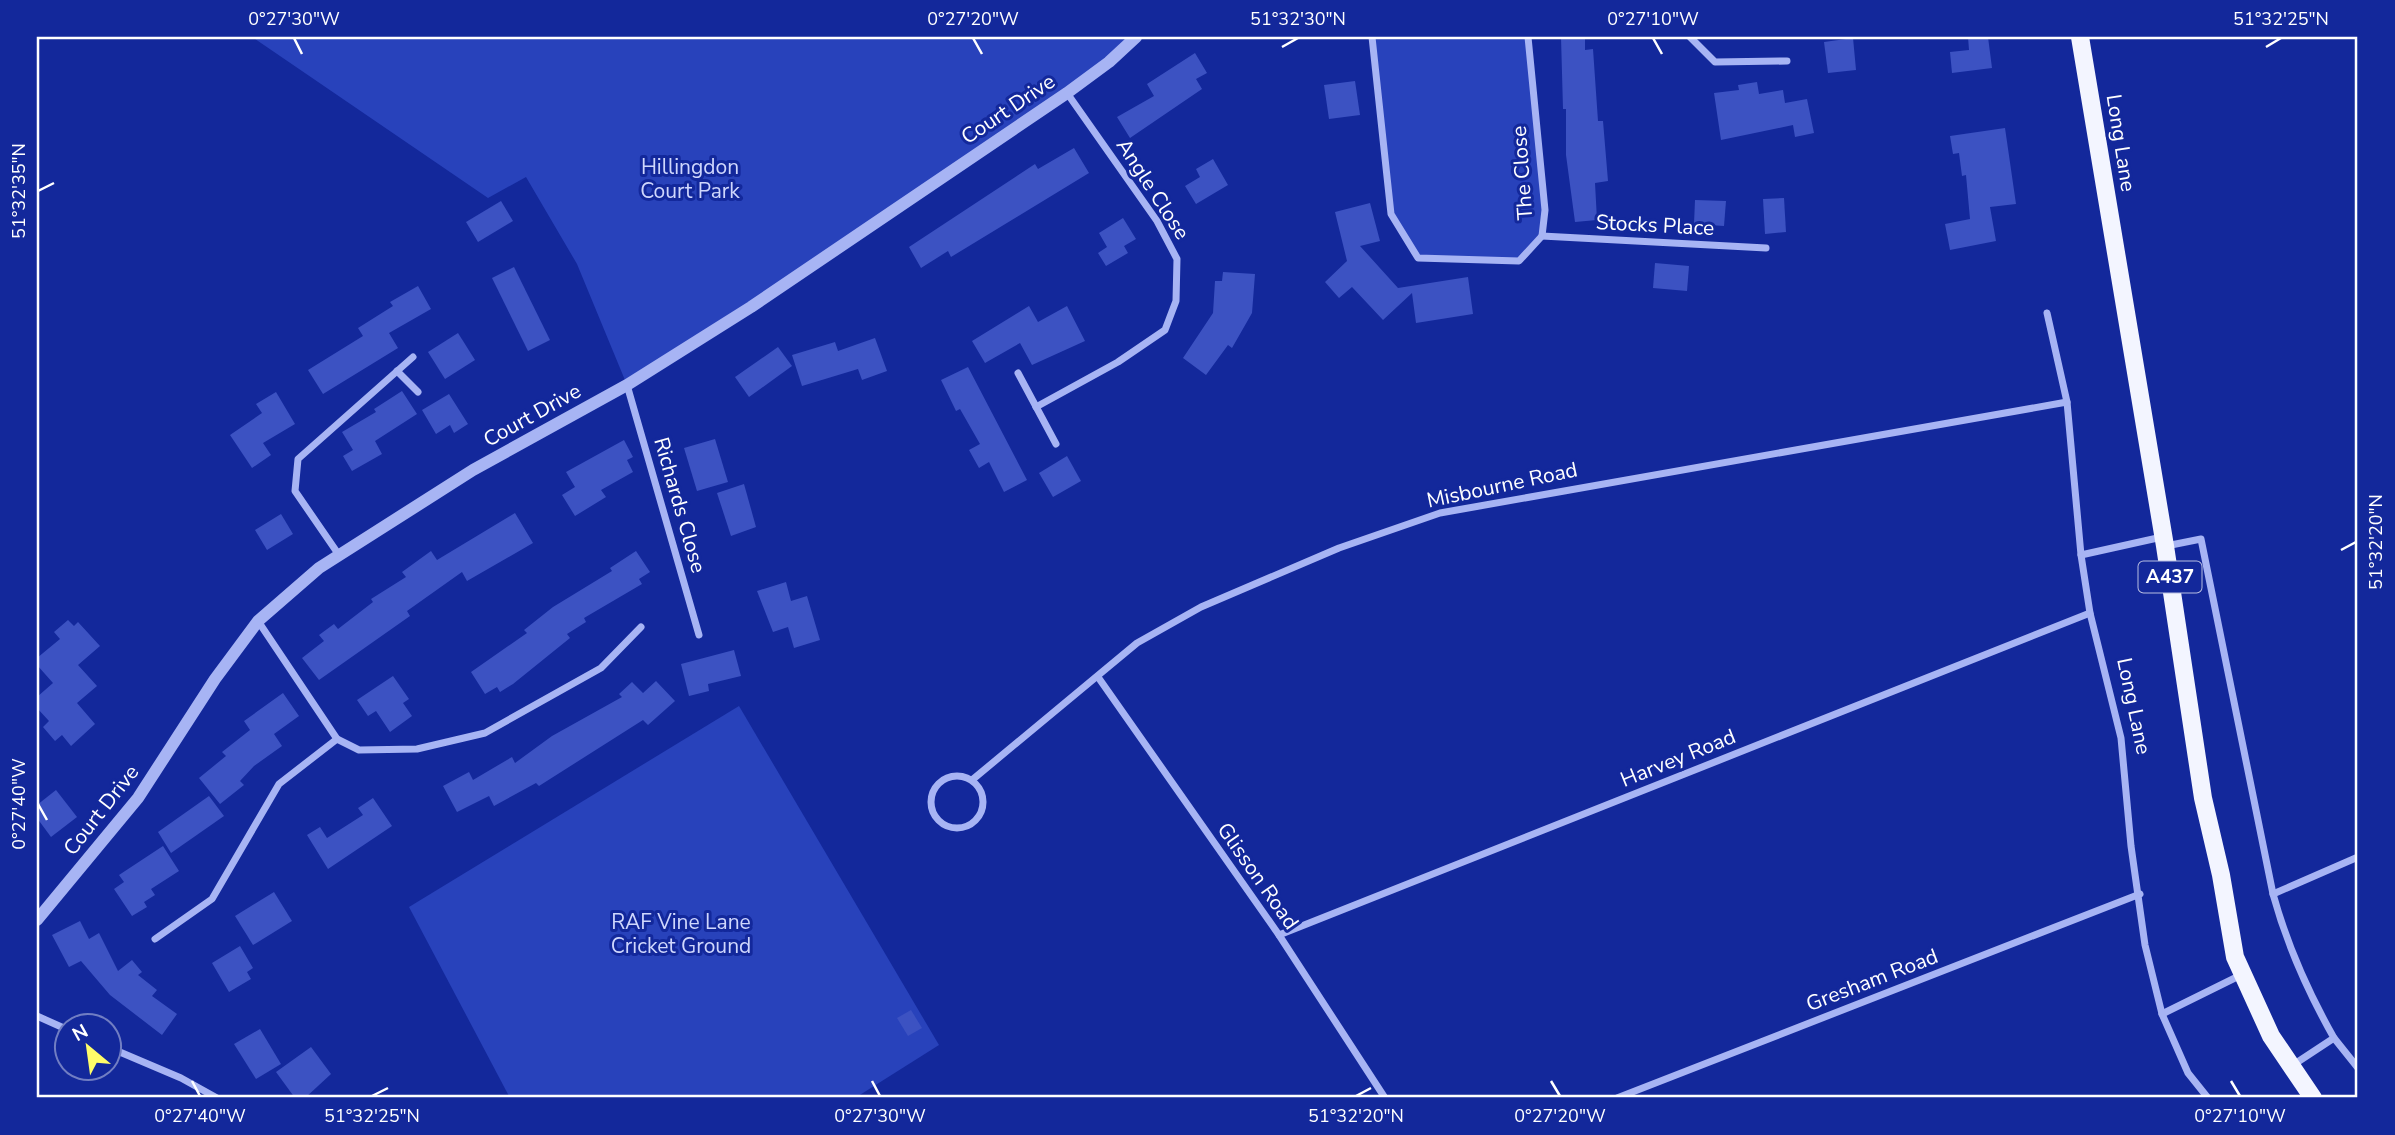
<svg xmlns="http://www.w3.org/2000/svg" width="2395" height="1135" viewBox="0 0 2395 1135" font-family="'Nunito Sans',sans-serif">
	<rect width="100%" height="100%" fill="#13289b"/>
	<g fill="#2842bb">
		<polygon points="252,37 1136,37 1109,62 627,385 577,264 526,177 488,198"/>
		<polygon points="1372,37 1528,37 1545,210 1542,236 1519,261 1418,258 1391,214"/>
		<polygon points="739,706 939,1045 855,1098 510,1098 409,907"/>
	</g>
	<g fill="#3c52c2">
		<polygon points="1561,37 1585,37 1585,50 1593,49 1598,121 1603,121 1608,181 1595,183 1597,220 1575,222 1566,155 1566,109 1563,109"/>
		<polygon points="1968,37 1988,37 1992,68 1952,73 1950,52 1969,50"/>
		<polygon points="1853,38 1856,70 1828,73 1824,42"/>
		<polygon points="1195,53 1207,73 1196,79 1202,89 1130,138 1117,117 1154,96 1147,84"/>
		<polygon points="1355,81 1360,115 1329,119 1324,85"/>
		<polygon points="1757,82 1759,94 1783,90 1785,103 1807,99 1814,133 1795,137 1793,125 1721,140 1714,93 1739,90 1738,85"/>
		<polygon points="2005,128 2016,204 1990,207 1996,241 1950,250 1945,224 1970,219 1966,175 1962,176 1959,153 1953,154 1950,136"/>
		<polygon points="1074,148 1089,173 951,257 948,251 921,268 909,247 1035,164 1038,169"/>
		<polygon points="1213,159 1228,185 1196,204 1185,186 1200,177 1196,169"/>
		<polygon points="1784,198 1786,232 1765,234 1763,199"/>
		<polygon points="1695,200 1726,201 1724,226 1694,224"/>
		<polygon points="501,201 513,221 478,242 466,222"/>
		<polygon points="1370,203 1380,241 1360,246 1398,288 1468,277 1473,314 1416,323 1412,293 1383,320 1352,287 1339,298 1325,282 1347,261 1335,212"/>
		<polygon points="1123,218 1136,239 1124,246 1128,253 1106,266 1098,253 1107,247 1099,233"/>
		<polygon points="1655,263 1689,266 1687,291 1653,288"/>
		<polygon points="514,267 550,340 528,351 492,278"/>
		<polygon points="1223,272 1255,274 1252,313 1232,348 1228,345 1206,375 1183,358 1213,313 1215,281 1222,281"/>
		<polygon points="418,286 431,309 389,333 398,348 323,394 308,370 363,336 358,328 393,306 390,302"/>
		<polygon points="1029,306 1038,322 1067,306 1085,341 1032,365 1020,343 985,363 972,341"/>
		<polygon points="458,333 475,360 445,379 428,352"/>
		<polygon points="875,338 887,371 862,380 858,369 802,386 792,355 835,342 838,351"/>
		<polygon points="778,347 792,366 749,397 735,377"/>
		<polygon points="968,367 1027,480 1004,492 989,462 979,468 969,450 980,444 960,409 956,411 941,380"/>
		<polygon points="402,391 417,414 375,441 382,454 352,471 343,456 353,450 342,432 376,412 374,409"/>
		<polygon points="276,392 295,424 263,443 271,455 252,468 230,435 262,413 256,404"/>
		<polygon points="449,394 468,424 454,433 450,425 436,434 422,410"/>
		<polygon points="715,439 728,482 697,491 684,448"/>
		<polygon points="624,440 633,457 627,460 633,472 601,490 606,497 575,516 562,495 575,487 566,472"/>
		<polygon points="1067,456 1081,481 1053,497 1039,473"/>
		<polygon points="744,484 756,527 731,536 717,493"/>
		<polygon points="515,513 533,543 467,581 462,572 407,611 410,616 319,680 302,658 324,641 319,635 334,624 338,629 373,602 371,599 406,577 402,572 431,551 437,560"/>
		<polygon points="281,514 293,534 267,550 255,530"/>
		<polygon points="636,551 650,572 639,579 642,584 584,618 586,622 567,634 570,638 513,684 500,692 497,687 485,694 471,672 527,633 524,630 553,607 612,571 610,568"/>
		<polygon points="786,582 791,601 807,596 820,640 794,648 788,627 773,632 757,591"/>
		<polygon points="68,620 74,626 78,622 100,646 78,665 97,686 77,703 95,724 71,746 62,735 55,741 43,727 49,721 37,708 37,697 53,683 37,665 37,658 60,639 54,632"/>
		<polygon points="734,650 741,676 708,684 709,691 689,696 681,664"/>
		<polygon points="393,676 409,699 403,703 412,716 390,732 376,711 368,716 357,700"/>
		<polygon points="656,681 675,701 648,725 643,720 539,786 536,783 494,806 489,796 457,812 443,786 469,772 473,780 512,757 515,763 552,736 622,697 619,694 632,682 643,693"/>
		<polygon points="283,693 299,716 274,734 282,746 254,766 240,781 244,785 220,804 199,778 226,756 222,752 250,730 244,721"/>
		<polygon points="56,790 77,817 51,837 37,818 37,805"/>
		<polygon points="209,796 224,816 171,853 158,832"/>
		<polygon points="373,798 392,826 328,869 307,835 320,827 327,838 363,815 358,808"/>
		<polygon points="163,846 179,871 151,889 155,895 144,902 147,907 132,916 114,889 124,882 119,875"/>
		<polygon points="274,892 292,921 253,945 235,916"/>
		<polygon points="80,921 89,939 99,933 118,971 132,960 142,972 138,975 157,990 152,996 177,1014 162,1035 110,995 81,961 69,967 52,935"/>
		<polygon points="240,946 253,968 247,972 251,979 229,992 212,963"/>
		<polygon points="911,1010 922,1028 908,1036 897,1018"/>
		<polygon points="260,1029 281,1064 256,1079 234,1044"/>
		<polygon points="311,1047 331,1074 305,1098 295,1098 276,1072"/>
	</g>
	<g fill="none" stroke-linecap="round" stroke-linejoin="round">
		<g stroke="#a7b4f4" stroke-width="7">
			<polyline points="1372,37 1391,214 1418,258 1519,261 1542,236 1545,210 1528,37"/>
			<polyline points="1690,37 1715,62 1787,61"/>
			<polyline points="1542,236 1766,248"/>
			<polyline points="2047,313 2067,402 2081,555 2090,613 2121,738 2131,846 2145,945 2162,1014 2188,1073 2208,1098"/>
			<polyline points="397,371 418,392"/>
			<polyline points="1018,373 1056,444"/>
			<polyline points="627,385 699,635"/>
			<polyline points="1036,407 1118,362 1165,330 1176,301 1177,259 1157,221 1067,93"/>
			<path d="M 2166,546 L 2201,539 L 2273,894 C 2287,945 2308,992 2334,1038 L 2293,1065"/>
			<polyline points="339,555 295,491 298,459 413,357"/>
			<polyline points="2081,555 2162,537"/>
			<polyline points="258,621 337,739 359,750 417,749 485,733 601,668 641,627"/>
			<polyline points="1098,677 1279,935 1385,1098"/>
			<circle cx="957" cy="802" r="26"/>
			<polyline points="972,780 1137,643 1201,607 1339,548 1440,513 2067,402"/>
			<polyline points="2273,894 2358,857"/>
			<polyline points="1279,935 2090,613"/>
			<polyline points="155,939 212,899 279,784 337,739"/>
			<polyline points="2162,1014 2241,975"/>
			<polyline points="37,1016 66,1029"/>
			<polyline points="2334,1038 2358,1068"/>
			<polyline points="108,1047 181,1078 217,1098"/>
			<polyline points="1617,1098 2140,894"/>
		</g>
		<polyline stroke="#a7b4f4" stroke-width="12" points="37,920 138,798 215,679 258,621 319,568 473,470 627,385 751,307 1067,93 1109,62 1136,37"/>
		<polyline stroke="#f3f5ff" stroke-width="18" points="2080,37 2165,546 2203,798 2221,875 2235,957 2271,1036 2313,1098"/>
	</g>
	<path fill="none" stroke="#fff" stroke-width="2.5" d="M 294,38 L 302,54M 973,38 L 982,54M 1653,38 L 1662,54M 1282,47 L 1298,38M 2266,47 L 2281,38M 38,191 L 54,183M 2341,550 L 2356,542M 38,804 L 47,820M 192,1081 L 200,1096M 872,1081 L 880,1096M 1551,1081 L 1560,1096M 2231,1081 L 2240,1096M 372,1096 L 388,1088M 1356,1096 L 1371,1088"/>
	<g text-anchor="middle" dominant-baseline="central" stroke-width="6" stroke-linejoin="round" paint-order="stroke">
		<rect fill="#13289b" stroke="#b8bee1" stroke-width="2" x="2138.5" y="561.5" width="63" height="31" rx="5"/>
		<g font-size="19" font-weight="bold" fill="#fff">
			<text x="2170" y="577">A437</text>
		</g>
		<g font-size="21" fill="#fff" stroke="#13289b">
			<text transform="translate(1008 109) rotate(-34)">Court Drive</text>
			<text transform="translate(2121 143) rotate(81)">Long Lane</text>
			<text transform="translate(1522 173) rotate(-94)">The Close</text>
			<text transform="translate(1153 189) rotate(57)">Angle Close</text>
			<text transform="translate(1655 225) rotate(3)">Stocks Place</text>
			<text transform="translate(532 415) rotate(-29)">Court Drive</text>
			<text transform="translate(1502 485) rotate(-12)">Misbourne Road</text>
			<text transform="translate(680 505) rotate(74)">Richards Close</text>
			<text transform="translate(2134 706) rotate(78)">Long Lane</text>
			<text transform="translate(1678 758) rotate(-22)">Harvey Road</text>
			<text transform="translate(101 810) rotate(-52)">Court Drive</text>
			<text transform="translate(1258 876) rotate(55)">Glisson Road</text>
			<text transform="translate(1872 980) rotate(-21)">Gresham Road</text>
		</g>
		<g font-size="21" fill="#cfd7fd" stroke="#13289b">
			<text x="690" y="167">Hillingdon<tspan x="690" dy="24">Court Park</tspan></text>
			<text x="681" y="922">RAF Vine Lane<tspan x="681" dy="24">Cricket Ground</tspan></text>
		</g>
	</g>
	<rect width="2395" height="1135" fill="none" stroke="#13289b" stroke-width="77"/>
	<g transform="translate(88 1047) rotate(331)"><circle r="33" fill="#13289b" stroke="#717ec3" stroke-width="2"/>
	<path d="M0-5L12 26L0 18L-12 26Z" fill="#fffd69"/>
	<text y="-10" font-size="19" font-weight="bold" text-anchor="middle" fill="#ffffff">N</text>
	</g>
	<rect x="38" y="38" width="2318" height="1058" fill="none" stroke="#fff" stroke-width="2.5"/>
	<g font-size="18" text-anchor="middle" fill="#fff">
		<text x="294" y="25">0°27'30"W</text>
		<text x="973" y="25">0°27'20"W</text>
		<text x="1298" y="25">51°32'30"N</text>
		<text x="1653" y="25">0°27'10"W</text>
		<text x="2281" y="25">51°32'25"N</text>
		<text transform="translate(19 191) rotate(-90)" y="6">51°32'35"N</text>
		<text transform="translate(2376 542) rotate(-90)" y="6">51°32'20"N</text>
		<text transform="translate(19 804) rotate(-90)" y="6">0°27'40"W</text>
		<text x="200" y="1122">0°27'40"W</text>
		<text x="372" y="1122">51°32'25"N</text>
		<text x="880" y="1122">0°27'30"W</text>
		<text x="1356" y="1122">51°32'20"N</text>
		<text x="1560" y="1122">0°27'20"W</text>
		<text x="2240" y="1122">0°27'10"W</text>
	</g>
</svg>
